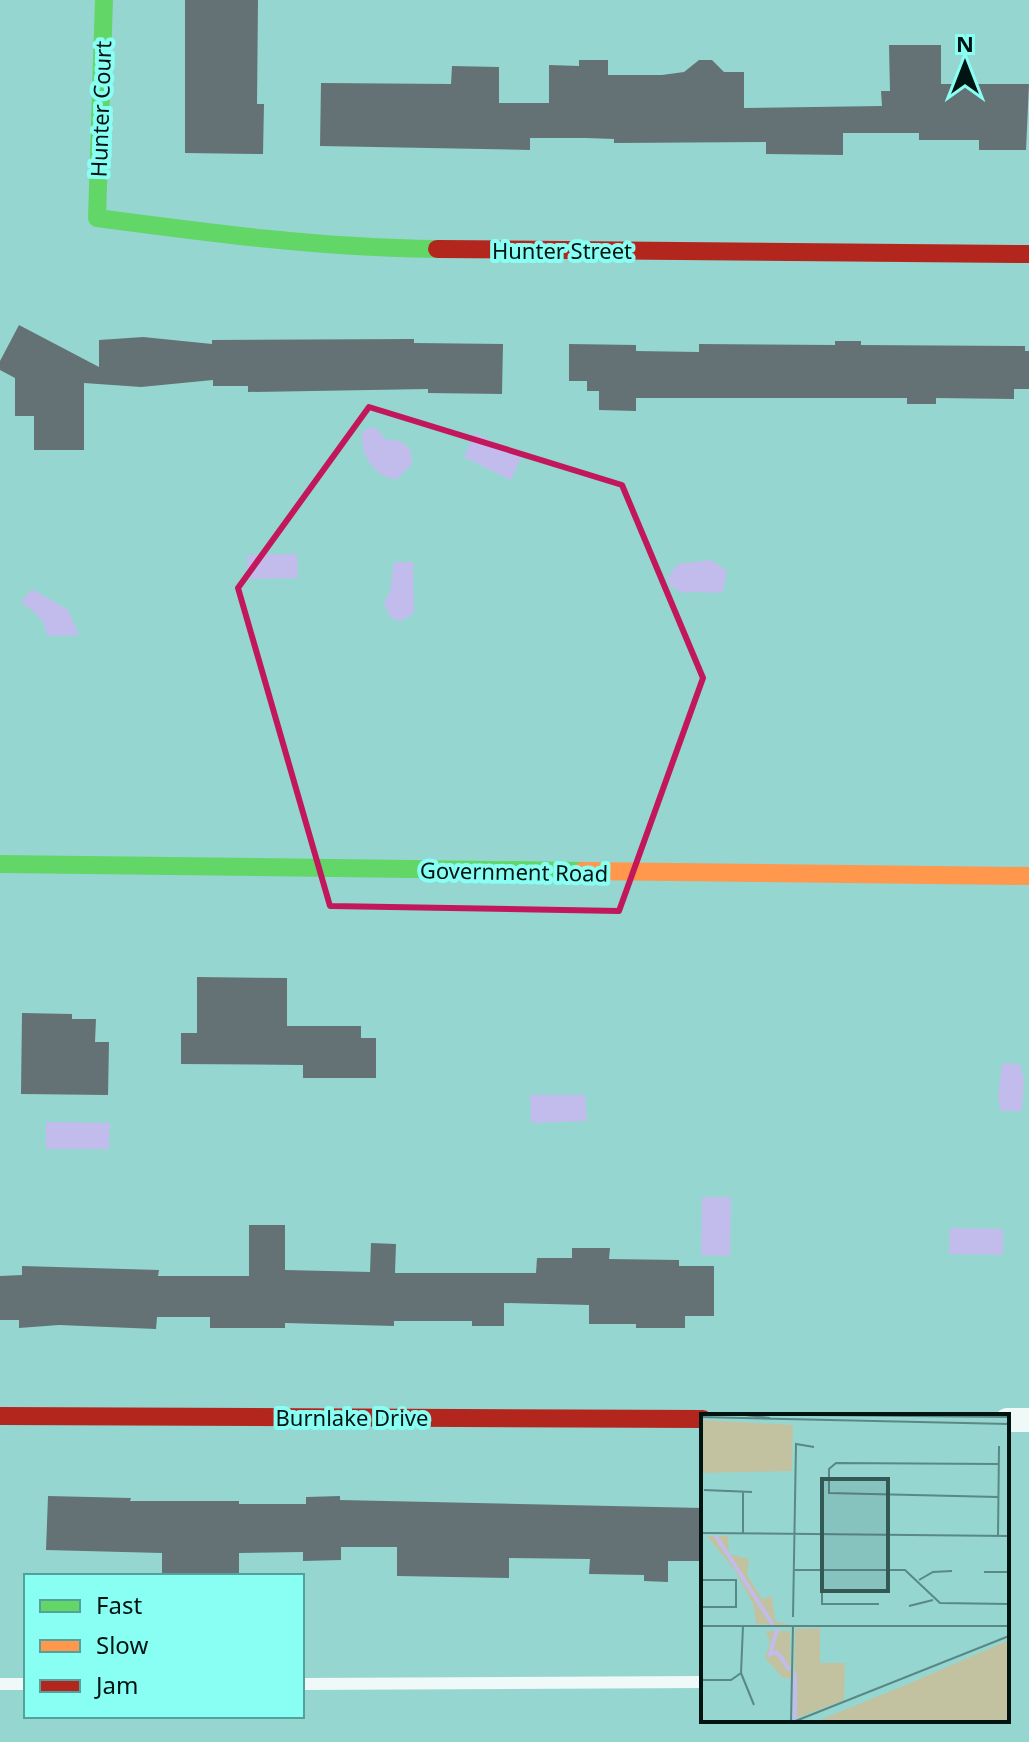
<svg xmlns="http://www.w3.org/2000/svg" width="1029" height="1742" viewBox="0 0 1029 1742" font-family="'Noto Sans',sans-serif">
	<rect width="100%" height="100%" fill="#96d6d0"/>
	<g fill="#c2bcec">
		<path d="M 369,428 L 376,428 L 385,439 L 400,441 L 410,449 L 412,464 L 397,479 C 374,479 360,453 362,432 Z"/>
		<polygon points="475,433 522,456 511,480 464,457"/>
		<polygon points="297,554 298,578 247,579 247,555"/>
		<path d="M 711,560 L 727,571 L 723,591 C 708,596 698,589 682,593 L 670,585 L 668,577 L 678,564 Z"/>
		<polygon points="394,562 413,562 414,613 401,621 391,618 384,603 390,592"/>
		<path d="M 32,589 L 68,610 L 79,635 L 47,636 C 45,619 35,612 21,602 Z"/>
		<polygon points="1002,1063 1020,1064 1024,1079 1022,1111 1001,1111 998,1096"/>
		<polygon points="530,1095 585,1095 587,1121 531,1123"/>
		<polygon points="46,1122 110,1123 109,1149 46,1149"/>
		<polygon points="702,1197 731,1197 730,1256 701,1255"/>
		<polygon points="950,1228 1003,1229 1003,1255 949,1254"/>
	</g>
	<g fill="#647275">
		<polygon points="185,0 258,0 257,104 264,104 263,154 185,153"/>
		<polygon points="889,45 941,45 941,84 1029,84 1026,150 979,150 979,140 919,140 919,133 843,133 843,155 766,154 766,142 614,143 614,139 586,138 530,138 530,150 320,146 321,83 451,84 452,66 499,67 499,103 549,103 549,65 579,66 579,60 608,60 608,75 662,75 684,72 699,60 712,60 724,72 744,72 744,108 882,106 881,91 890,91"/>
		<polygon points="19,325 99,367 99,340 143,337 212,344 212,340 414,339 414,343 503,344 502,394 428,393 428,389 248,392 248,386 213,386 213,380 141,387 84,383 84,450 34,450 34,416 15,416 15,378 0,370 0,361"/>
		<polygon points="835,341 861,341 861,345 1025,346 1025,351 1029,351 1029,389 1014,389 1014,399 936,398 936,404 907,404 907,398 636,398 636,411 599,410 599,391 587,391 587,381 569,381 569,344 636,345 636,351 699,352 699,344 835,345"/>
		<polygon points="197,977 287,978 287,1026 361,1026 361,1038 376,1038 376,1078 303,1078 303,1065 181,1064 181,1033 197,1033"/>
		<polygon points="22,1013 72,1014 72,1019 96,1019 95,1042 109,1042 108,1095 21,1094"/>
		<polygon points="249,1225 285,1225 285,1270 370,1272 371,1243 396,1244 395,1273 536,1273 537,1258 572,1258 572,1248 610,1248 609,1259 679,1260 679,1266 714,1266 714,1316 685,1316 685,1328 636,1328 636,1324 589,1324 589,1305 504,1303 504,1326 472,1326 472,1321 394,1321 394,1326 285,1323 285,1328 210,1328 210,1317 157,1317 156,1329 59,1325 19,1328 19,1320 0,1320 0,1276 22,1275 22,1266 159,1270 158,1276 249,1276"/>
		<polygon points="48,1496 131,1498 130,1501 239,1501 239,1504 306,1504 306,1497 340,1496 340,1500 703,1508 703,1561 668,1561 668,1582 644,1581 644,1575 589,1574 590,1559 509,1558 509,1578 397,1576 397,1547 341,1547 341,1560 303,1561 303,1552 239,1553 239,1576 162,1576 162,1553 46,1550"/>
	</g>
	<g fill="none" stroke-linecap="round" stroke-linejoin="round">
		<g stroke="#eff9f8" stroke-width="12">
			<polyline points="0,1684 26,1684"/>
			<polyline points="302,1684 703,1682"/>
		</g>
		<polyline stroke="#eff9f8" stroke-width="24" points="1007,1420 1029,1420"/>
		<g stroke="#63d668" stroke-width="18">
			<path d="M 104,0 L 97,218 C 210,233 323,248 437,249"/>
			<polyline points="0,864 582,871"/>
		</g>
		<polyline stroke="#ff974d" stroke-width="18" points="582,871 1029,876"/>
		<g stroke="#b3261e" stroke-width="18">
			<polyline points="437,249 1029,254"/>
			<polyline points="0,1416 703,1419"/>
		</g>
	</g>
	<path fill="none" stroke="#c2185b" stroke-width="6" stroke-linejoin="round" d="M 369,407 L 622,485 L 703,678 L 619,911 L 330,906 L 238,588 Z"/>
	<g text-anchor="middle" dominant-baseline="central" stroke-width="8" stroke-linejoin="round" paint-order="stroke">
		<g font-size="22" fill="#001412" stroke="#89fff4">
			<text transform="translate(100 109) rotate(-88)">Hunter Court</text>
			<text x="562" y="250">Hunter Street</text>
			<text transform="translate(514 871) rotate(1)">Government Road</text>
			<text x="352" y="1417">Burnlake Drive</text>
		</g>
	</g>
	<g transform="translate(701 1414)">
		<rect width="308" height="308" fill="#96d6d0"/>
		<path d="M 0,6 L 92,11 L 91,57 L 1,59 ZM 6,122 L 27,122 L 28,140 L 48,145 L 46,161 L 61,185 L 71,182 L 74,207 L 90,211 L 55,210 L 52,190 L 33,155 ZM 119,214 L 119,249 L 144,249 L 143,286 L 93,305 L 94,215 ZM 65,217 L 89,217 L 90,264 L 82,264 L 64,244 L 69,228 ZM 308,226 L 308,308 L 114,308 L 207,270 Z" fill="#c2c2a1"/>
		<path fill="none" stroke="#c2bcec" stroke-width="4" d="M 15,122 L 72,211M 76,215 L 69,240 L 76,238 L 89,256M 94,308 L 94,259"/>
		<path fill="none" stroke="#5a8884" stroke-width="2" d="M 35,0 L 69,4M 107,1 L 308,3M 0,3 L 308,10M 3,76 L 51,78M 297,83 L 128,79 L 128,55 L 135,49 L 297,50M 0,119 L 308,122M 42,120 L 42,78M 297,122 L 298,32M 93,156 L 204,156 L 239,189 L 308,190M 121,156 L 121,190 L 178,190M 283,158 L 308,158M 0,166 L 35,166 L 35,193 L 0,193M 218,166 L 232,158 L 251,157M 208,192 L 232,186M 92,203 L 95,30 L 113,33M 0,212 L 308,212M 40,259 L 53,291M 0,266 L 30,266 L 40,259 L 42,212M 90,308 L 92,211M 92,308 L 308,222"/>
		<path fill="#345854" fill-opacity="0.15" stroke="#345854" stroke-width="4" d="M 121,65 L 187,65 L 187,177 L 121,177 Z"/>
		<rect width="308" height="308" fill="none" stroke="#001412" stroke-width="4"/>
	</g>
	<rect x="24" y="1574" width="280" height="144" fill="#89fff4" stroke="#52a19a" stroke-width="2"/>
	<rect x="40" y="1600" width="40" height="12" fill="#63d668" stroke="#52a19a" stroke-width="2"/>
	<text x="96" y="1614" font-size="24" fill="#001412">Fast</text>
	<rect x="40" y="1640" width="40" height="12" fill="#ff974d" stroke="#52a19a" stroke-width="2"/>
	<text x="96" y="1654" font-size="24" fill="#001412">Slow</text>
	<rect x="40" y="1680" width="40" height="12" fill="#b3261e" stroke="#52a19a" stroke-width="2"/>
	<text x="96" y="1694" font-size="24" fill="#001412">Jam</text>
	<g transform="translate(965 64)" stroke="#89fff4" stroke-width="6" paint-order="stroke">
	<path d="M0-6L14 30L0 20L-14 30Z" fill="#001412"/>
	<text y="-12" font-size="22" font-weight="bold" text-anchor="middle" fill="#001412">N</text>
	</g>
</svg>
